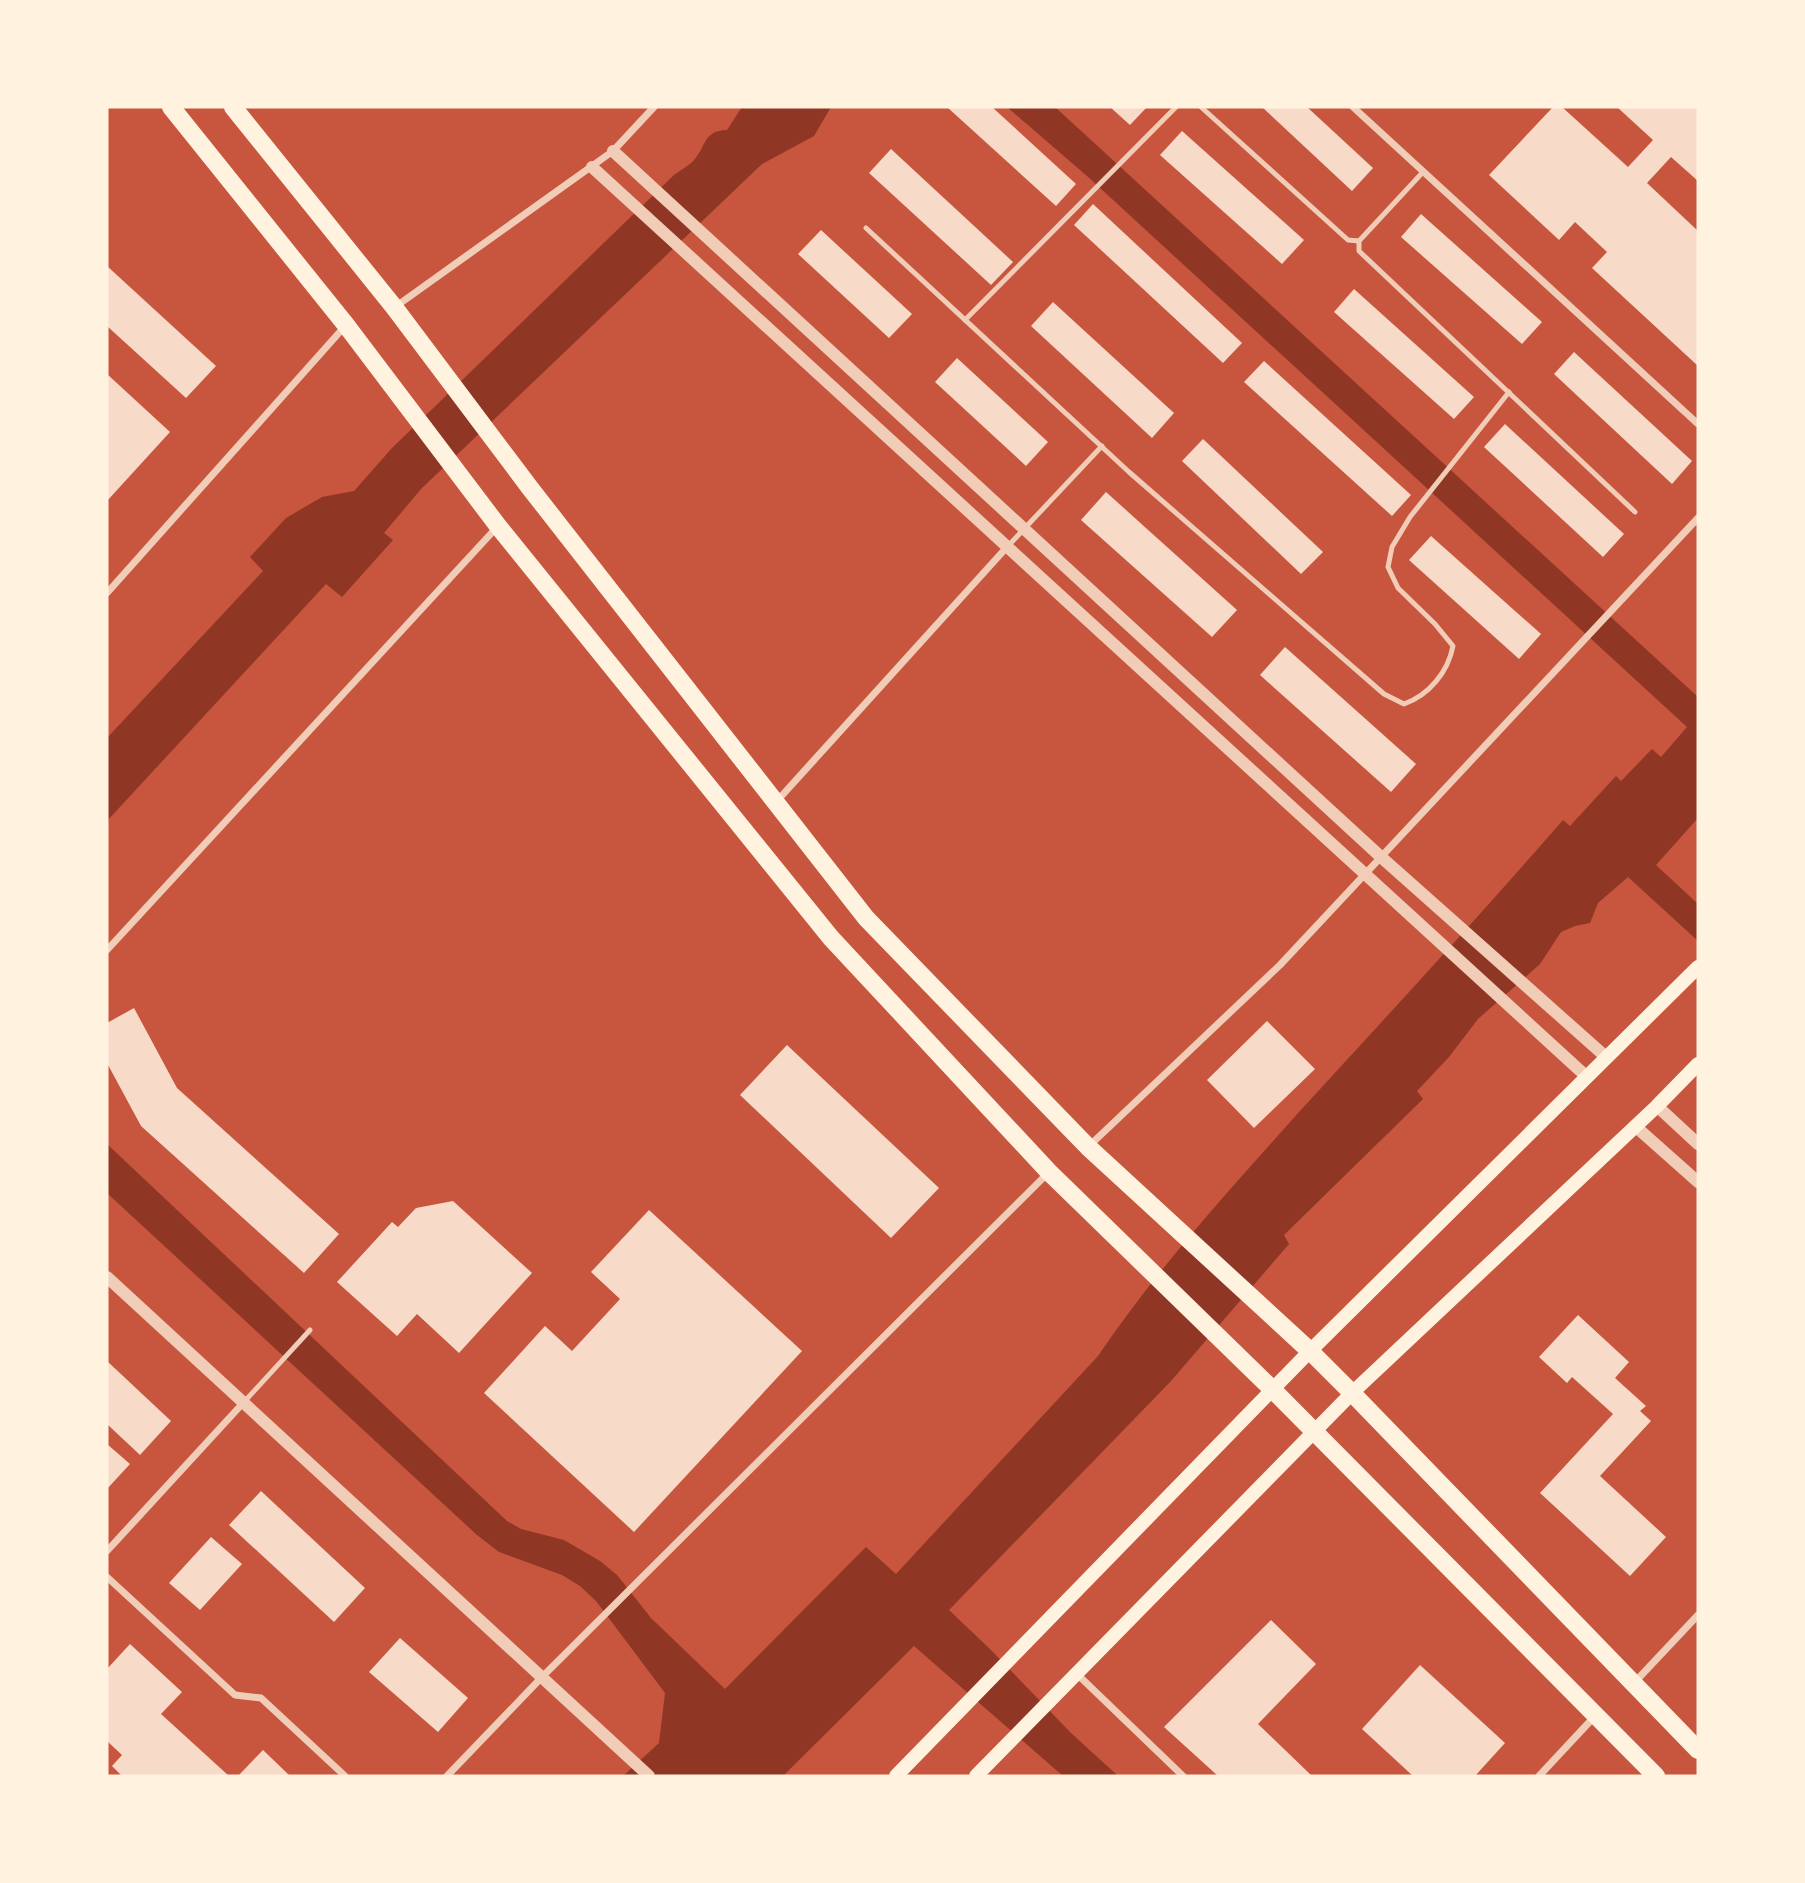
<svg xmlns="http://www.w3.org/2000/svg" width="1805" height="1883" viewBox="0 0 1805 1883" font-family="Barlow,sans-serif">
	<rect width="100%" height="100%" fill="#c8553d"/>
	<g fill="#8f3625">
		<path d="M 742,107 L 831,107 L 814,136 L 762,164 L 421,489 L 384,533 L 393,540 L 342,597 L 326,584 L 107,821 L 107,738 L 263,571 L 250,557 L 286,518 L 322,497 L 354,491 L 392,448 L 674,175 C 680,170 689,166 694,160 C 707,145 703,131 727,130 Z"/>
		<path d="M 1007,107 L 1055,107 L 1698,697 L 1698,818 L 1656,865 L 1698,904 L 1698,941 L 1628,877 L 1598,903 L 1590,923 L 1575,926 L 1561,932 L 1540,964 L 1478,1019 L 1449,1057 L 1417,1091 L 1423,1099 L 1284,1235 L 1289,1244 L 1171,1381 L 949,1610 L 990,1649 L 1071,1733 L 1118,1776 L 1063,1776 L 914,1646 L 783,1776 L 623,1776 L 659,1743 L 665,1693 L 596,1601 L 580,1586 L 562,1575 L 499,1552 L 477,1535 L 107,1193 L 107,1144 L 507,1521 L 521,1529 L 564,1540 L 600,1561 L 617,1575 L 651,1618 L 725,1689 L 866,1547 L 896,1574 L 1098,1356 C 1157,1269 1229,1190 1300,1111 C 1388,1015 1477,919 1563,820 L 1570,826 L 1616,776 L 1621,781 L 1652,749 L 1661,757 L 1687,727 L 1087,176 Z"/>
	</g>
	<g fill="#f7dbc8">
		<polygon points="947,107 992,107 1076,184 1056,206"/>
		<polygon points="1110,107 1147,107 1130,125"/>
		<polygon points="1262,107 1307,107 1373,168 1352,191"/>
		<polygon points="1553,107 1562,107 1628,167 1653,140 1617,107 1698,107 1698,181 1671,157 1647,183 1698,231 1698,366 1592,268 1607,252 1575,222 1559,240 1489,175"/>
		<polygon points="1182,131 1304,240 1282,264 1160,155"/>
		<polygon points="891,149 1013,262 991,285 869,173"/>
		<polygon points="1093,204 1242,343 1223,363 1074,225"/>
		<polygon points="1421,214 1542,322 1522,344 1401,237"/>
		<polygon points="821,230 912,314 889,338 798,254"/>
		<polygon points="107,266 216,366 186,398 107,326"/>
		<polygon points="1354,289 1474,397 1454,419 1334,312"/>
		<polygon points="1053,302 1174,413 1152,438 1031,326"/>
		<polygon points="1574,352 1692,461 1672,484 1554,374"/>
		<polygon points="957,358 1048,442 1026,466 935,382"/>
		<polygon points="1264,361 1411,495 1392,516 1244,382"/>
		<polygon points="107,374 170,432 107,501"/>
		<polygon points="1505,424 1624,534 1603,557 1484,447"/>
		<polygon points="1203,439 1323,552 1301,574 1182,461"/>
		<polygon points="1106,492 1237,610 1212,637 1081,520"/>
		<polygon points="1431,536 1541,634 1519,659 1409,560"/>
		<polygon points="1285,647 1416,764 1391,792 1260,675"/>
		<polygon points="134,1008 177,1088 339,1234 304,1273 141,1126 107,1063 107,1023"/>
		<polygon points="1267,1021 1315,1069 1254,1128 1207,1080"/>
		<polygon points="787,1045 939,1188 891,1238 740,1095"/>
		<polygon points="453,1201 532,1273 459,1353 417,1314 397,1336 337,1282 392,1222 398,1227 416,1208"/>
		<polygon points="649,1210 802,1351 634,1532 484,1393 545,1326 572,1351 620,1299 591,1272"/>
		<polygon points="1578,1315 1629,1362 1615,1378 1646,1406 1640,1411 1651,1421 1600,1476 1666,1537 1630,1576 1540,1493 1613,1414 1572,1377 1567,1383 1539,1357"/>
		<polygon points="107,1361 171,1421 140,1455 107,1424"/>
		<polygon points="107,1444 130,1464 107,1489"/>
		<polygon points="261,1491 365,1588 334,1622 229,1525"/>
		<polygon points="211,1537 242,1564 200,1610 169,1583"/>
		<polygon points="1271,1620 1316,1664 1258,1724 1312,1776 1218,1776 1164,1727"/>
		<polygon points="400,1638 468,1698 438,1732 369,1672"/>
		<polygon points="130,1644 182,1692 161,1714 229,1776 122,1776 112,1766 122,1755 107,1741 107,1669"/>
		<polygon points="1420,1665 1505,1743 1475,1776 1413,1776 1362,1729"/>
		<polygon points="263,1750 290,1776 238,1776"/>
	</g>
	<g fill="none" stroke-linecap="round" stroke-linejoin="round">
		<g stroke="#f1ccb7" stroke-width="5">
			<polyline points="1201,107 1348,240 1359,241"/>
			<polyline points="1423,172 1359,241 1359,251 1635,512"/>
			<path d="M 866,228 L 1129,472 L 1384,694 L 1404,704 C 1429,695 1448,672 1453,646 L 1435,624 L 1398,588 L 1388,567 L 1392,547 L 1410,517 L 1509,392"/>
			<polyline points="965,320 1176,107"/>
			<polyline points="1008,546 1102,446"/>
			<polyline points="244,1402 310,1330"/>
		</g>
		<g stroke="#f1ccb7" stroke-width="7">
			<polyline points="1353,107 1698,424"/>
			<polyline points="395,307 613,151 654,107"/>
			<polyline points="107,593 346,325"/>
			<polyline points="777,801 1007,547"/>
			<polyline points="107,950 498,526"/>
			<polyline points="1088,1147 1280,965 1698,518"/>
			<polyline points="107,1551 244,1402"/>
			<polyline points="107,1577 235,1695 261,1698 345,1776"/>
			<polyline points="1077,1674 1183,1776"/>
			<polyline points="1634,1683 1698,1615"/>
			<polyline points="447,1776 542,1677 1049,1172"/>
			<polyline points="1539,1776 1595,1716"/>
		</g>
		<g stroke="#f1ccb7" stroke-width="12">
			<polyline points="613,151 1381,857 1606,1057"/>
			<polyline points="592,167 1587,1077"/>
			<polyline points="1657,1106 1698,1144"/>
			<polyline points="1635,1126 1698,1182"/>
			<polyline points="107,1277 649,1776"/>
		</g>
		<g stroke="#fff3e0" stroke-width="14">
			<polyline points="896,1776 1310,1351 1698,967"/>
			<polyline points="976,1776 1352,1393 1657,1106 1698,1064"/>
		</g>
		<g stroke="#fff3e0" stroke-width="18">
			<polyline points="171,107 346,325 498,526 831,938 1049,1172 1272,1389 1656,1776"/>
			<polyline points="233,107 394,307 530,488 866,918 1088,1147 1310,1351 1352,1393 1698,1750"/>
		</g>
	</g>
	<rect width="1805" height="1883" fill="none" stroke="#fff3e0" stroke-width="217"/>
</svg>
